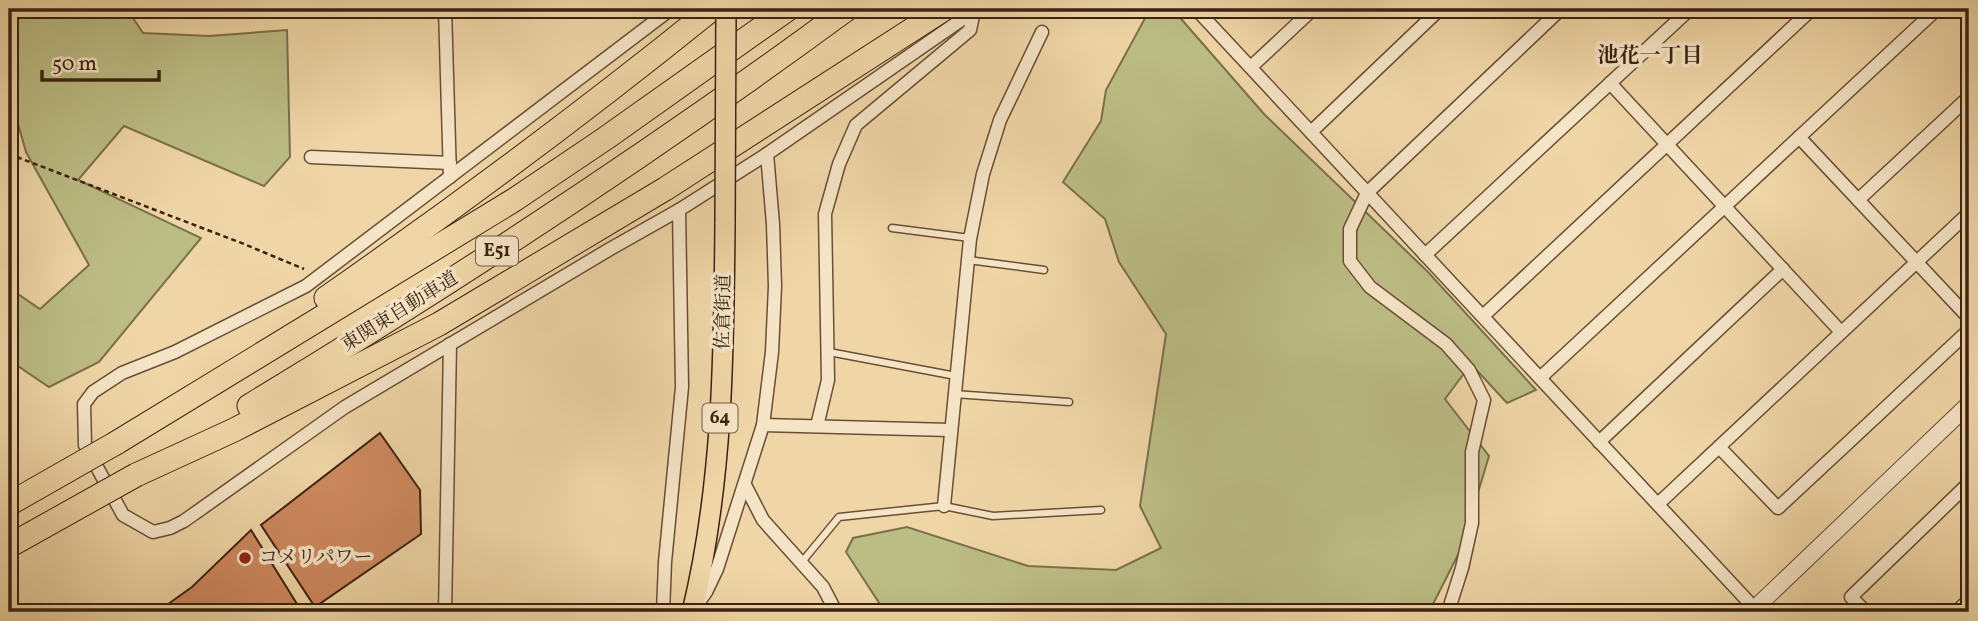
<svg xmlns="http://www.w3.org/2000/svg" width="1978" height="621" viewBox="0 0 1978 621" font-family="Vollkorn,'Noto Serif JP',serif">
	<rect width="100%" height="100%" fill="#f0d6a7"/>
	<filter id="stains"><feTurbulence type="fractalNoise" baseFrequency=".00286" numOctaves="4"/><feColorMatrix values="0 0 0 0 .2 0 0 0 0 .09 0 0 0 0 .02 0 0 0 .5 -.17"/></filter>
	<radialGradient id="worn" r=".72"><stop offset=".6" stop-color="#630" stop-opacity="0"/><stop offset="1" stop-color="#630" stop-opacity=".3"/></radialGradient>
	<g fill="#bcbd85" stroke="#7b704a" stroke-width="2">
		<polygon points="9,9 127,9 143,33 209,36 287,30 290,157 264,186 124,126 78,180 201,238 99,362 49,387 9,360 9,288 40,309 89,265 26,152 9,92"/>
		<polygon points="1150,9 1176,13 1264,114 1428,272 1536,390 1507,403 1471,364 1445,399 1489,456 1461,549 1429,612 885,612 846,552 853,538 907,527 1028,566 1116,570 1161,548 1140,506 1166,334 1119,262 1105,219 1063,182 1101,121 1106,90"/>
	</g>
	<g fill="#cf8960" stroke="#3a2210" stroke-width="2">
		<polygon points="380,433 420,490 421,534 315,607 261,525"/>
		<polygon points="251,530 302,612 157,612 192,587"/>
	</g>
	<g fill="none" stroke-linecap="round" stroke-linejoin="round">
		<defs>
			<g id="service">
				<polyline points="892,228 970,238"/>
				<polyline points="968,260 1044,270"/>
				<polyline points="829,352 956,376"/>
				<polyline points="954,394 1069,402"/>
				<polyline points="801,563 839,517 944,506 993,516 1101,510"/>
			</g>
			<g id="minor">
				<polyline points="445,9 450,177"/>
				<polyline points="671,9 306,286 175,352 122,373 93,392 84,404 85,445 123,515 153,532 170,528 184,521 345,407 610,249 679,210 767,154 977,9"/>
				<polyline points="1196,9 1758,612"/>
				<polyline points="1251,67 1313,9"/>
				<polyline points="1610,83 1841,332"/>
				<polyline points="1311,132 1440,9"/>
				<polyline points="1799,137 1969,318"/>
				<polyline points="311,157 450,163"/>
				<polyline points="1858,200 1969,97"/>
				<polyline points="1425,255 1690,9"/>
				<polyline points="1483,316 1812,9"/>
				<polyline points="1540,378 1937,9"/>
				<polyline points="763,425 950,430"/>
				<polyline points="817,426 828,380 825,214 839,164 856,125 970,30 974,11"/>
				<polyline points="1599,442 1783,269"/>
				<polyline points="1719,447 1778,508 1969,330"/>
				<polyline points="745,485 763,520 823,587 836,612"/>
				<polyline points="1658,504 1969,213"/>
				<polyline points="944,506 970,239 983,174 1000,120 1042,32"/>
				<polyline points="696,606 706,592 717,569 763,425 772,352 775,286 773,224 767,154"/>
				<polyline points="445,612 450,344"/>
				<polyline points="663,612 665,562 682,387 679,210"/>
				<polyline points="1448,612 1462,568 1472,523 1472,452 1484,400 1469,370 1446,344 1370,287 1350,261 1350,229 1367,193 1561,9"/>
				<polyline points="1866,612 1851,597 1969,483"/>
				<polyline points="1956,612 1969,600"/>
			</g>
			<polyline id="tertiary" points="1751,612 1969,404"/>
			<path id="primary" d="M 692,612 C 723,484 724,353 725,222"/>
			<g id="motorway">
				<path d="M 326,298 C 458,206 587,110 712,9"/>
				<path d="M 249,406 C 454,282 654,151 847,9"/>
				<polyline points="116,443 514,200 606,138 788,9"/>
				<polyline points="136,475 234,430 439,324 665,189 944,9"/>
			</g>
		</defs>
		<use href="#service" stroke="#684f36" stroke-width="9"/>
		<use href="#minor" stroke="#684f36" stroke-width="15"/>
		<use href="#tertiary" stroke="#684f36" stroke-width="18"/>
		<use href="#primary" stroke="#3a2210" stroke-width="22"/>
		<use href="#motorway" stroke="#3a2210" stroke-width="25"/>
		<polyline stroke="#3a2210" stroke-width="2.5" stroke-dasharray="5 3.5" stroke-linecap="butt" points="9,154 244,244 304,269"/>
		<use href="#service" stroke="#f5e4c6" stroke-width="6"/>
		<use href="#minor" stroke="#f5e4c6" stroke-width="12"/>
		<use href="#tertiary" stroke="#f5e4c6" stroke-width="16"/>
		<use href="#primary" stroke="#f0d6a7" stroke-width="19"/>
		<use href="#motorway" stroke="#f0d6a7" stroke-width="23"/>
		<defs>
			<polyline id="primary-bridge" points="725,222 726,9"/>
			<g id="motorway-bridge">
				<polyline points="9,504 116,443"/>
				<polyline points="9,546 136,475"/>
			</g>
		</defs>
		<use href="#primary-bridge" stroke="#3a2210" stroke-width="22" stroke-linecap="butt"/>
		<use href="#motorway-bridge" stroke="#3a2210" stroke-width="25" stroke-linecap="butt"/>
		<use href="#primary-bridge" stroke="#f0d6a7" stroke-width="19"/>
		<use href="#motorway-bridge" stroke="#f0d6a7" stroke-width="23"/>
	</g>
	<circle fill="#8f2418" stroke="#f5e4c6" stroke-width="2.5" cx="245" cy="558" r="7"/>
	<g text-anchor="middle" dominant-baseline="central" stroke-width="7" stroke-linejoin="round" paint-order="stroke">
		<g fill="#f5e4c6" stroke="#725c47" stroke-width="2">
			<rect x="476" y="236.5" width="42" height="29" rx="5"/>
			<rect x="702.5" y="403.5" width="35" height="29" rx="5"/>
		</g>
		<g font-size="18" font-weight="bold" fill="#3a2210">
			<text x="497" y="251">E51</text>
			<text x="720" y="418">64</text>
		</g>
		<g font-size="19" fill="#3a2210" stroke="#f5e4c6">
			<text transform="translate(400 312) rotate(-32)">東関東自動車道</text>
			<text transform="translate(724 312) rotate(-89)">佐倉街道</text>
		</g>
		<g font-size="19" fill="#3a2210" stroke="#f5e4c6" text-anchor="start">
			<text x="259" y="558">コメリパワー</text>
		</g>
		<g font-size="21" font-weight="bold" fill="#3a2210" stroke="#f5e4c6">
			<text x="1650" y="56">池花一丁目</text>
		</g>
	</g>
	<rect width="1978" height="621" fill="none" stroke="#f0d6a7" stroke-width="35"/>
	<rect x="10" y="10" width="1957" height="600" fill="none" stroke="#3a2210" stroke-width="3.5"/>
	<rect x="18" y="18" width="1943" height="586" fill="none" stroke="#3a2210" stroke-width="2"/>
	<path d="M42 70v10h117v-10" fill="none" stroke="#3a2210" stroke-width="3.5"/>
	<text x="52" y="70" font-size="21" fill="#3a2210" stroke="#f5e4c6" stroke-width="5" paint-order="stroke">50 m</text>
	<rect width="100%" height="100%" filter="url(#stains)"/>
	<rect width="100%" height="100%" fill="url(#worn)"/>
</svg>
